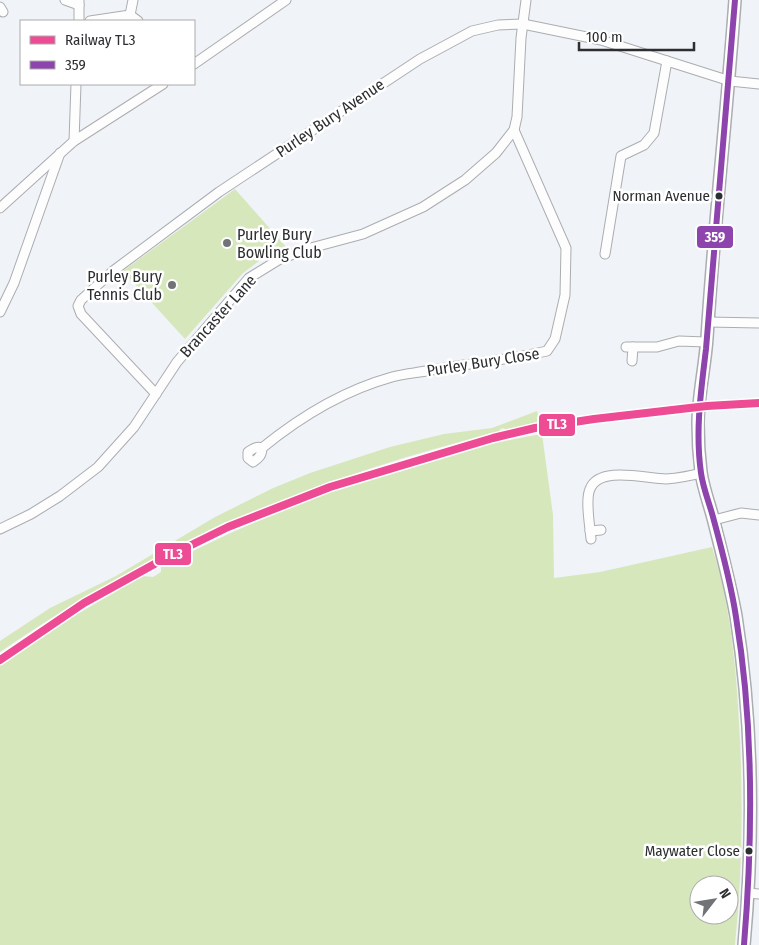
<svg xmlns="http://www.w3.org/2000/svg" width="759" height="945" viewBox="0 0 759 945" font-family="'Fira Sans Condensed',sans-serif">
	<rect width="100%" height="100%" fill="#f0f3f7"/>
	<g fill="#d7e7bc" fill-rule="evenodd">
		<polygon points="235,189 287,248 263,258 243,273 185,339 123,271"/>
		<path d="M 537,411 L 540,424 L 507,430 L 505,430 L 504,428 L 500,429 L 499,432 C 317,476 155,546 0,652 L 0,641 L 50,608 L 116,576 L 215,517 L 271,489 L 310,473 L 390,447 L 444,434 L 492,428 Z"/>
		<path d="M 542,434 L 553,515 L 554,578 L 600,572 L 712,547 C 732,609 737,676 740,741 C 743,809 742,877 735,945 L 0,945 L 0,665 L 67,620 L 143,576 L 153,577 L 161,572 L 161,567 C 259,517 364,473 472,448 C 495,443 519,438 542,434 ZM 699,885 L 729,885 L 729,915 L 699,915 Z"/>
	</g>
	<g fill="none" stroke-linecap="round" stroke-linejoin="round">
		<defs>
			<g id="street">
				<polyline points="65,0 79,5"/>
				<polyline points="0,7 3,12"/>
				<polyline points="130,15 133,0"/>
				<polyline points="79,21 79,0"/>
				<polyline points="90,21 130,15 138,21"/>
				<polyline points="194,64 286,0"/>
				<polyline points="74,141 76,84"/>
				<polyline points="0,208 74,141 163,84"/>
				<polyline points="605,254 621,156 644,145 654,133 667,61"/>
				<polyline points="0,312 14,283 60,153"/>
				<polyline points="708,322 759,323"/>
				<polyline points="626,347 657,347 679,341 706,342"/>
				<polyline points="632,361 633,347"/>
				<polyline points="156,394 81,314 78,306 81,300 113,271 219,192 420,59 472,31 498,25 523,24 601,40 730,81 759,84"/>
				<path d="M 262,448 C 256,446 253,449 248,452 L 248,458 L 253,462 C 259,458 262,455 262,448 C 300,417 345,390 392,377 C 403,374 415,373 426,371 C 466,364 507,360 547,351 L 555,339 L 565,295 L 566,248 L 514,130"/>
				<polyline points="714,520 741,513 759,515"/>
				<polyline points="0,529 31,514 60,496 98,467 134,427 177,362 249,278 280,259 307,249 363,234 423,207 465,180 496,153 514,130 517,117 521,38 526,0"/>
				<polyline points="590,531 601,530"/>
				<path d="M 591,539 C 590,526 585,500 590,489 C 599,465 647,479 666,479 C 678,478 690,476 701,473"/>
				<polyline points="748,893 759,894"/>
			</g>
			<path id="secondary" d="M 735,0 C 727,113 714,225 707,338 C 705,367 698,396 698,424 C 698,440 699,456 701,472 C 703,487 709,503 713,518 C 721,550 730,583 736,616 C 753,724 754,836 744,945"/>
		</defs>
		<use href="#street" stroke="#abadb0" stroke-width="11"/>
		<use href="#secondary" stroke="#abadb0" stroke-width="14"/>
		<use href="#street" stroke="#fdfdfe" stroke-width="9"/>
		<use href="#secondary" stroke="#fdfdfe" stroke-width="11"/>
		<defs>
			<path id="bus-1" d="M 735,0 L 706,349 C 701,391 695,431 701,473 C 703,488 709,502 713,517 C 722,550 731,583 736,617 C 754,725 753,836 744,945"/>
		</defs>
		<use href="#bus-1" stroke="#fff" stroke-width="10"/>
		<use href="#bus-1" stroke="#8e44ad" stroke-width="6"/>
		<defs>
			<polyline id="rail-1" points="0,660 84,603 169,556 228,527 330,487 493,438 535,428 594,419 707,406 759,403"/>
		</defs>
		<use href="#rail-1" stroke="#fff" stroke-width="11"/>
		<use href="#rail-1" stroke="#ee4b95" stroke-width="8"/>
	</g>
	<g fill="#2c2e31" stroke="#fff" stroke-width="2">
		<circle cx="719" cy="196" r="4.5"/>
		<circle cx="749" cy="851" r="4.5"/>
	</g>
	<g fill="#717376" stroke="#fff" stroke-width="2">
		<circle cx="227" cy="243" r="5"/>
		<circle cx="172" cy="285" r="5"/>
	</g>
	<g text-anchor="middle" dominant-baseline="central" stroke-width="5" stroke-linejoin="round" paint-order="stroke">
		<g font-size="15" fill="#2c2e31" stroke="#fff" text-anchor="end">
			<text x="710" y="196">Norman Avenue</text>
			<text x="740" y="851">Maywater Close</text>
		</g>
		<g font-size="16" fill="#2c2e31" stroke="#fff">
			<text transform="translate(330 118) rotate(-34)">Purley Bury Avenue</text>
			<text transform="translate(218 316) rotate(-48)">Brancaster Lane</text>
			<text transform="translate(483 362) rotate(-9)">Purley Bury Close</text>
		</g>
		<g font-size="16" fill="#2c2e31" stroke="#fff" text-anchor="start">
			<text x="237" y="234">Purley Bury<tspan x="237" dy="18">Bowling Club</tspan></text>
			<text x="162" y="276" text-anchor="end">Purley Bury<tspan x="162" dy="18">Tennis Club</tspan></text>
		</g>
	</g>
	<g stroke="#fff" stroke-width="2">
		<rect x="696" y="225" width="38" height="24" rx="5" fill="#8e44ad"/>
		<rect x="538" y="413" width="38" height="24" rx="5" fill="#ee4b95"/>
		<rect x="154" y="542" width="38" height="24" rx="5" fill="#ee4b95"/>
	</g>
	<g font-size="14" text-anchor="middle" font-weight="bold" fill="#fff">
		<text x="715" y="242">359</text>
		<text x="557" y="429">TL3</text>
		<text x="173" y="559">TL3</text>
	</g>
	<rect x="20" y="20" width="175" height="65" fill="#ffffff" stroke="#ababad"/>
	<rect x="30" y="36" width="25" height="8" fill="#ee4b95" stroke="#ababad"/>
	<text x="65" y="45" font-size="15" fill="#2c2e31">Railway TL3</text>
	<rect x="30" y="61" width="25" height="8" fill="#8e44ad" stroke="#ababad"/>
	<text x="65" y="70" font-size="15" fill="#2c2e31">359</text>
	<g transform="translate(714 900) rotate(59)"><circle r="24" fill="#ffffff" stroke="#ababad"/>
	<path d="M0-4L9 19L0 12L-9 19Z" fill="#717376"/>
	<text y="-8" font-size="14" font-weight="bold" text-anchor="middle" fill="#2c2e31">N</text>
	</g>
	<path d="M579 42v8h115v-8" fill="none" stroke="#2c2e31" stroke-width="2.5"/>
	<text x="586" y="42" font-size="15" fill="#2c2e31" stroke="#ffffff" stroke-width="4" paint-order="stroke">100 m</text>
</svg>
